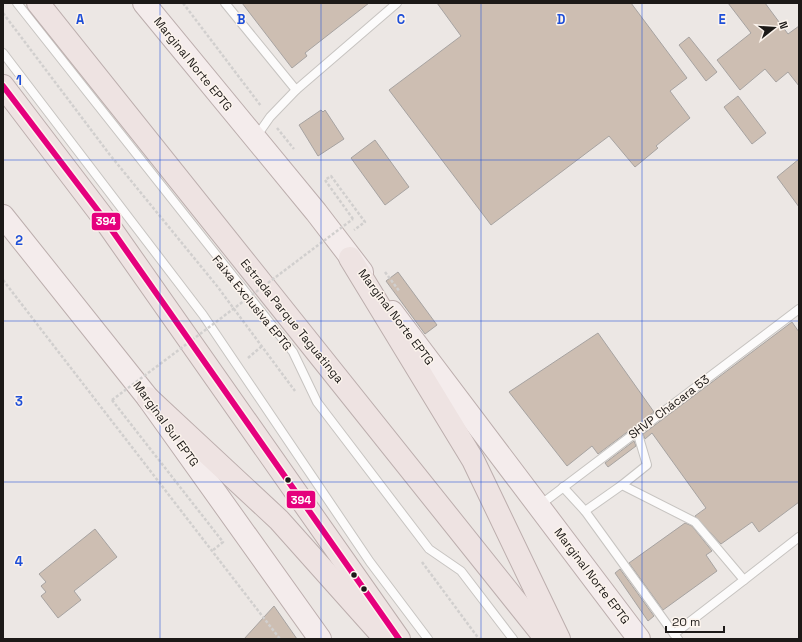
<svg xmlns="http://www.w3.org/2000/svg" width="802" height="642" viewBox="0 0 802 642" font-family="'Space Grotesk',sans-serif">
	<rect width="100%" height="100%" fill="#ece7e4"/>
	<g fill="#cdbeb2" stroke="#a7a3a1">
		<polygon points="242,3 369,3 305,53 307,56 292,68"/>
		<polygon points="437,3 631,3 687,78 670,91 690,118 656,146 658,148 635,167 609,136 491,225 389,90 461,36"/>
		<polygon points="728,3 765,3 788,34 799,26 799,86 788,72 776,82 765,69 740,90 717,60 751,33"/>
		<polygon points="689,37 717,72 706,81 679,45"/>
		<polygon points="738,96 766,133 752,144 724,107"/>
		<polygon points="321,110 323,112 325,110 344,139 318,156 299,125"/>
		<polygon points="375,140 409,187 385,205 351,158"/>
		<polygon points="799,159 799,207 777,177"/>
		<polygon points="398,272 437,325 425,334 386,281"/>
		<polygon points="792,322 799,332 799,502 759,532 752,522 721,544 695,516 706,508 652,433 645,439 643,434"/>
		<polygon points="598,333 654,412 598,454 592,446 567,466 509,392"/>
		<polygon points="634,441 636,446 608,467 605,463"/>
		<polygon points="685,523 692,526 712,551 706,555 717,571 663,610 629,563"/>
		<polygon points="95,529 117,557 74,591 81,600 58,618 41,596 46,592 41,586 46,582 39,574"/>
		<polygon points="620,569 654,616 648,621 615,573"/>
		<polygon points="274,606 297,639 244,639"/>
	</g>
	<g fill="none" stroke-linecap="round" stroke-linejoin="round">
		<defs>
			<g id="lane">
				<polyline points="17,3 293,352 317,402 429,549 461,571 513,639"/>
				<polyline points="225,3 296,90 397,3"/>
				<polyline points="3,53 203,315 370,562 428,639"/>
				<polyline points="256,137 270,117 296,90"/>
				<polyline points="622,485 647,465 637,431"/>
				<polyline points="563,487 585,511 622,485 695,522 744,580 799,537"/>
				<polyline points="540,505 799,309"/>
				<polyline points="585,511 674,634"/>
				<polyline points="678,639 674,634 744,580"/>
			</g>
			<g id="primary">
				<polyline points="144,3 316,212 362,272"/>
				<polyline points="3,216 148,398 320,639"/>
				<polyline points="392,312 639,639"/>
			</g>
			<g id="highway">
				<polyline points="38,3 546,639"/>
				<polyline points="3,86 102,216 399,639"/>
				<polyline points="350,258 473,460 559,639"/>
				<polyline points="148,398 279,520 379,632"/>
			</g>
		</defs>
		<use href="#lane" stroke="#c7c4c1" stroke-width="10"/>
		<use href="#primary" stroke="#bcaead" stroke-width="24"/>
		<use href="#highway" stroke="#bcaead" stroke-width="24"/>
		<g stroke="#d1cfce" stroke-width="2.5" stroke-dasharray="3 2" stroke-linecap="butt">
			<polyline points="183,3 261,106"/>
			<polyline points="3,13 110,155 217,286 295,391"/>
			<polyline points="277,128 294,149"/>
			<polyline points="353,219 325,180 331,176 365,222 354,230"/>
			<polyline points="385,272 400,292"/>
			<polyline points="3,280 280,639"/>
			<polyline points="248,358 262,346"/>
			<polyline points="112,400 223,542 212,551"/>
			<polyline points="422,562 479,639"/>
		</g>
		<use href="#lane" stroke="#fcfbfb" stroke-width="8"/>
		<use href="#primary" stroke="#f4ecec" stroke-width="22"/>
		<use href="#highway" stroke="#eee3e2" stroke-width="22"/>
		<polyline stroke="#d1cfce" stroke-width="2.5" stroke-dasharray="3 2" stroke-linecap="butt" points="112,400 353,219"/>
		<defs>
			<polyline id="bus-1" points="3,86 102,216 399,639"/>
		</defs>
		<use href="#bus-1" stroke="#fcf4ed" stroke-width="9"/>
		<use href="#bus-1" stroke="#e5007d" stroke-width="6"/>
	</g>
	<path fill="none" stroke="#1d4ed8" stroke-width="1" stroke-opacity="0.55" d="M 160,3 L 160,639M 321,3 L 321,639M 481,3 L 481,639M 642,3 L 642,639M 3,160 L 799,160M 3,321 L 799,321M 3,482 L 799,482"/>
	<g fill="#1c1917" stroke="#fcf4ed" stroke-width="1.5">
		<circle cx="288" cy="480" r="3.5"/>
		<circle cx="354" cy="575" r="3.5"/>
		<circle cx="364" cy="589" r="3.5"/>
	</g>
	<g text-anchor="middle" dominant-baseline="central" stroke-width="3" stroke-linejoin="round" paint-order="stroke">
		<g font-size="12" fill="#1c1917" stroke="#fcf4ed">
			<text transform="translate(193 64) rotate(51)">Marginal Norte EPTG</text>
			<text transform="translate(252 303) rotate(51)">Faixa Exclusiva EPTG</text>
			<text transform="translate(396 317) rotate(53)">Marginal Norte EPTG</text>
			<text transform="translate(292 321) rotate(51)">Estrada Parque Taguatinga</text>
			<text transform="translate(669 407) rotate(-37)">SHVP Chácara 53</text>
			<text transform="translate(166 424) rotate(54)">Marginal Sul EPTG</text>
			<text transform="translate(592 576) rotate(53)">Marginal Norte EPTG</text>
		</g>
	</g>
	<g font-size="13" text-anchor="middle" font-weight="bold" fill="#1d4ed8" stroke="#fcf4ed" stroke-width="3" stroke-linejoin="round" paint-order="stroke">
		<text x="80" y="24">A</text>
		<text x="241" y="24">B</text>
		<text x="401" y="24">C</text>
		<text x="561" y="24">D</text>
		<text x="722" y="24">E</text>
		<text x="19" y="85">1</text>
		<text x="19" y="245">2</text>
		<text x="19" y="406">3</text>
		<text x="19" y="566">4</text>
	</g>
	<g stroke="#fcf4ed" stroke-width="1.5">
		<rect x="91" y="212" width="30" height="19" rx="4" fill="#e5007d"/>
		<rect x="286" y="490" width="30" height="19" rx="4" fill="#e5007d"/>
	</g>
	<g font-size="11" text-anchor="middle" font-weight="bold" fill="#fff">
		<text x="106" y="225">394</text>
		<text x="301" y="504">394</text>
	</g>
	<rect width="802" height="642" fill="none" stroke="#1c1917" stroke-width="8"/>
	<g transform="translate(774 28) rotate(73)" stroke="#fcf4ed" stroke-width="3" paint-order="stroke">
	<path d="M0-3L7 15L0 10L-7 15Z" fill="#1c1917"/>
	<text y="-6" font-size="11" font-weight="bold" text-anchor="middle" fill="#1c1917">N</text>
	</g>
	<path d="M666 626v6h58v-6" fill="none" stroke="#1c1917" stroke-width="2"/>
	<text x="672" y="626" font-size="12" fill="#1c1917" stroke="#fcf4ed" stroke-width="3" paint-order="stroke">20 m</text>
</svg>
